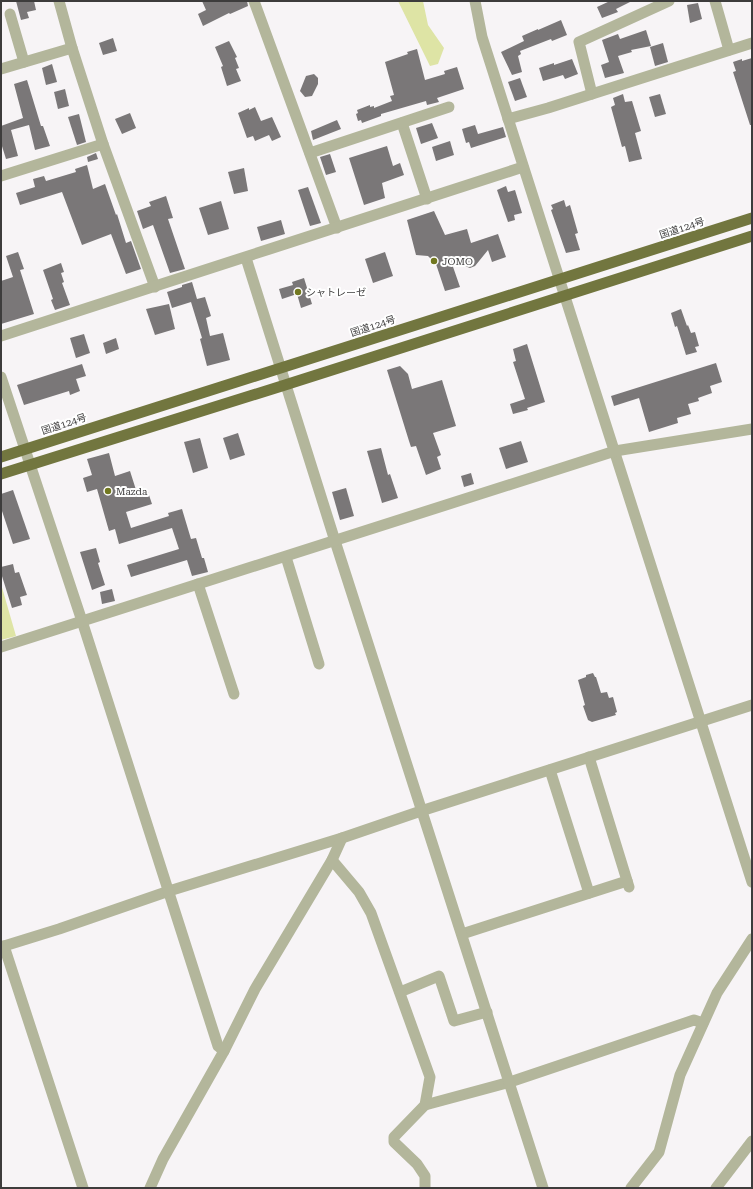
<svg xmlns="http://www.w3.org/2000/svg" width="753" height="1189" viewBox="0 0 753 1189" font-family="'Roboto Serif','Noto Sans JP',serif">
	<rect width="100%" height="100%" fill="#f7f4f6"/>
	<g fill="#dee4a5">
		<polygon points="398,1 423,1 428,25 444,48 438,64 430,66"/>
		<polygon points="1,584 16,636 1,640"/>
	</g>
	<g fill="#7a7778">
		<polygon points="16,1 34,1 36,10 27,12 29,18 21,20"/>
		<polygon points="202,1 247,1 248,6 230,14 229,13 203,26 198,14 206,10"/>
		<polygon points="610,1 632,1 616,9 618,12 602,18 597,7"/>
		<polygon points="698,3 702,19 690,23 687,5"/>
		<polygon points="561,20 567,35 552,41 551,39 520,51 521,54 518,56 522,72 512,75 501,52 524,41 522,36 538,29 538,30"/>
		<polygon points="646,30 651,46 631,50 632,52 618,56 624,73 605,78 601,65 609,62 602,40 618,34 620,39"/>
		<polygon points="113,38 117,51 103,55 99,43"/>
		<polygon points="229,41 237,57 235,58 239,68 236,69 241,81 227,86 221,67 223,66 215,47"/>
		<polygon points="663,43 668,62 655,66 650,47"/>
		<polygon points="417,49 425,80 445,74 444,71 457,67 464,89 437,98 439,102 427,105 426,101 381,114 381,116 362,123 361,120 358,121 356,114 358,113 357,110 370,105 370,107 374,106 374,108 392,101 390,96 394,95 385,62 408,54 407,52"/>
		<polygon points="752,58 752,125 750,125 733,72 736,71 733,62 742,59 742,61"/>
		<polygon points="572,59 578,74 565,79 563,75 543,81 539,68 554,63 554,65"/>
		<polygon points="52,64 57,82 46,85 42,68"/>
		<polygon points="314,74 318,78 318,84 312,96 305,97 300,91 306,76"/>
		<polygon points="520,78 527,97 515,101 508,82"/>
		<polygon points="27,80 41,126 43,126 50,146 35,150 29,125 11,130 18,156 6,159 1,143 1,126 23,118 14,84"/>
		<polygon points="65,89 69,106 58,109 54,92"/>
		<polygon points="623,94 625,102 632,101 641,131 635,133 642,159 629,162 625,146 622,147 619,136 611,107 615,105 613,98"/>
		<polygon points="660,94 666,114 655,117 649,97"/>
		<polygon points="255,107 261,121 272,117 281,137 272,141 269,135 255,141 253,136 247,138 238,113 249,108 249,110"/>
		<polygon points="130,113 136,128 122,134 115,119"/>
		<polygon points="79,114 86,142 77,145 68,117"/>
		<polygon points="337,120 341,129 313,140 311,131"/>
		<polygon points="432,123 438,138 421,144 416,128"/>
		<polygon points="475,125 478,134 503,127 506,137 471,148 469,142 466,143 462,129"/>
		<polygon points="450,141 454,155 436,161 432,147"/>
		<polygon points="387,146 393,166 400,163 404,175 382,183 385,198 364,205 349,158"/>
		<polygon points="96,153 98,159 88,162 87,157"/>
		<polygon points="330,154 336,172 326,175 320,157"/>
		<polygon points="87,165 93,189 105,184 116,215 117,214 126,243 131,241 141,269 126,274 111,234 82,245 62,192 20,205 16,193 35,187 33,179 44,176 46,181 76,172 75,169"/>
		<polygon points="244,168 248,191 234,194 228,172"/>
		<polygon points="506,186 508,192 515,190 522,213 514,215 515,220 508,222 497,190"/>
		<polygon points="308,187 321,223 310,226 298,190"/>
		<polygon points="166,196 173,218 168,219 185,269 170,273 153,225 143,229 137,211 151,206 149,202"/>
		<polygon points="564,200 566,207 570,205 578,233 575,234 580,250 566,253 551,210 553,209 551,205"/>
		<polygon points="221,201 229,229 208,235 199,208"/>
		<polygon points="434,211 445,235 467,229 471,243 498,234 506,257 492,262 488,250 475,266 470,268 451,261 460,287 445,291 436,264 428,256 416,255 407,220"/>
		<polygon points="281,220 285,234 261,241 257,227"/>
		<polygon points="18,252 24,269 20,270 34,314 1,324 1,281 13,277 6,256"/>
		<polygon points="385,252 393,276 373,283 365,259"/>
		<polygon points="61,263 64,272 61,273 64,282 62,283 70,305 55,310 51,300 53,299 43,270"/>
		<polygon points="304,278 312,304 301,308 297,294 282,299 279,289 293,285 292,282"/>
		<polygon points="192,282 197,299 205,297 211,316 206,318 210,336 223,333 230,360 207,366 200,339 202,338 191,302 172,308 167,292 182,287 182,285"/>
		<polygon points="169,304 175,329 155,335 146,309"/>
		<polygon points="681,309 687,326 688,325 691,333 695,332 699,346 695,347 697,352 686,355 677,326 675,327 671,313"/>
		<polygon points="84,334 90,353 76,358 70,338"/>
		<polygon points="116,338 119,349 106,354 103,343"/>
		<polygon points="527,344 545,402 527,408 528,410 513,414 510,404 525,399 513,362 516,361 513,349"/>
		<polygon points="716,363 722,382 710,386 712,393 698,398 699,401 688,404 691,414 677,418 678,423 649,432 639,398 614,406 611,396"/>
		<polygon points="82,364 86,376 76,379 80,391 70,395 69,391 24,405 17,385"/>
		<polygon points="400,366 408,374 412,389 442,380 456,426 433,433 441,455 437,457 441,469 426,475 416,446 411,447 409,441 387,370"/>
		<polygon points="238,433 245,455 230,460 223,438"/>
		<polygon points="200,438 208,468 193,473 184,442"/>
		<polygon points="521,441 528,462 506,469 499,448"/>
		<polygon points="381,448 388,475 390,474 398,498 382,503 367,451"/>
		<polygon points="109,453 115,476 130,471 137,493 147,489 152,504 126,512 131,528 169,516 168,513 182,509 191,539 196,538 202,558 204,558 208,572 192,576 187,560 131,577 127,565 179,549 172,528 119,544 115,529 109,531 97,489 87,492 83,478 92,475 87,459"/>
		<polygon points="471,473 474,484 464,487 461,476"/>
		<polygon points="346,488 354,516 340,520 332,492"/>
		<polygon points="13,490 30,539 13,544 1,508 1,494"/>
		<polygon points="96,548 100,562 98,563 105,585 92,590 80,552"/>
		<polygon points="13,564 15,573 19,572 27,595 20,597 22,605 12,608 1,573 1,567"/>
		<polygon points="112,589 115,601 102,604 100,592"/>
		<polygon points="593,673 595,677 596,677 601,693 607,692 609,698 613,697 617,712 615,713 616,715 592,722 588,720 583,706 585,705 578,680 586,677 586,675"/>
	</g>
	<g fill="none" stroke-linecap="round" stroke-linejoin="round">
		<g stroke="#b3b69b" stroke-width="11">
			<polyline points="254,1 337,228"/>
			<polyline points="715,1 729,50"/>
			<polyline points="10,14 24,62"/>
			<polyline points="592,94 579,42 669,1"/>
			<polyline points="402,123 427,199"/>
			<polyline points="310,153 449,107"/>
			<polyline points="1,176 103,144 155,287"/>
			<polyline points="286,557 319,664"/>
			<polyline points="198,584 234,694"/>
			<polyline points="589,757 629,887"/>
			<polyline points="550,770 589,893"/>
			<polyline points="332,860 359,892 371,913 430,1077 425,1105 394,1137 394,1142 417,1164 425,1176 425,1188"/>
			<polyline points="462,934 627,881"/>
			<polyline points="4,946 83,1188"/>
			<polyline points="1,947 59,929 169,891 342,838 421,811 752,705"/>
			<polyline points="400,992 439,976 454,1021 487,1012"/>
			<polyline points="425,1105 510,1082 694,1020 703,1023"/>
			<polyline points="150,1188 163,1159 224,1051 255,989 332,860 342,838"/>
			<polyline points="631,1188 659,1152 680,1075 717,993 752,939"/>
		</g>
		<g stroke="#b3b69b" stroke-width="11">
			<polyline points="59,1 72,48 103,144"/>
			<polyline points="475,1 482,37 752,882"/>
			<polyline points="1,69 72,48"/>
			<polyline points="508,119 548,108 752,43"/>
			<polyline points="246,258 335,541 543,1188"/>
			<polyline points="1,336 523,167"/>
			<polyline points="1,377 82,621 218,1046 224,1051"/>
			<polyline points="1,647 615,451 752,429"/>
			<polyline points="716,1188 752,1141"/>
		</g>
		<g stroke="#72763f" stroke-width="11">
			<polyline points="1,457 752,218"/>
			<polyline points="1,474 285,385 752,236"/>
		</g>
	</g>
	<g fill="#727820" stroke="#fff" stroke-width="1.5">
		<circle cx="434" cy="261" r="4"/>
		<circle cx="298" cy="292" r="4"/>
		<circle cx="108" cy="491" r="4"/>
	</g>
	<g text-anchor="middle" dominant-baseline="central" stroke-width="4" stroke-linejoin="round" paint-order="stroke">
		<g font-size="10" fill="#3d3c3c" stroke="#fff">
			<text transform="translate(682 228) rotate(-18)">国道124号</text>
			<text transform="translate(373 326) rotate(-18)">国道124号</text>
			<text transform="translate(64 424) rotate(-18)">国道124号</text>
		</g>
		<g font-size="10" fill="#3d3c3c" stroke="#fff" text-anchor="start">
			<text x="442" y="261">JOMO</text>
			<text x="306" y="292">シャトレーゼ</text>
			<text x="116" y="491">Mazda</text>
		</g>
	</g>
	<rect width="753" height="1189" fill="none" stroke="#3d3c3c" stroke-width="4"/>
</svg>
